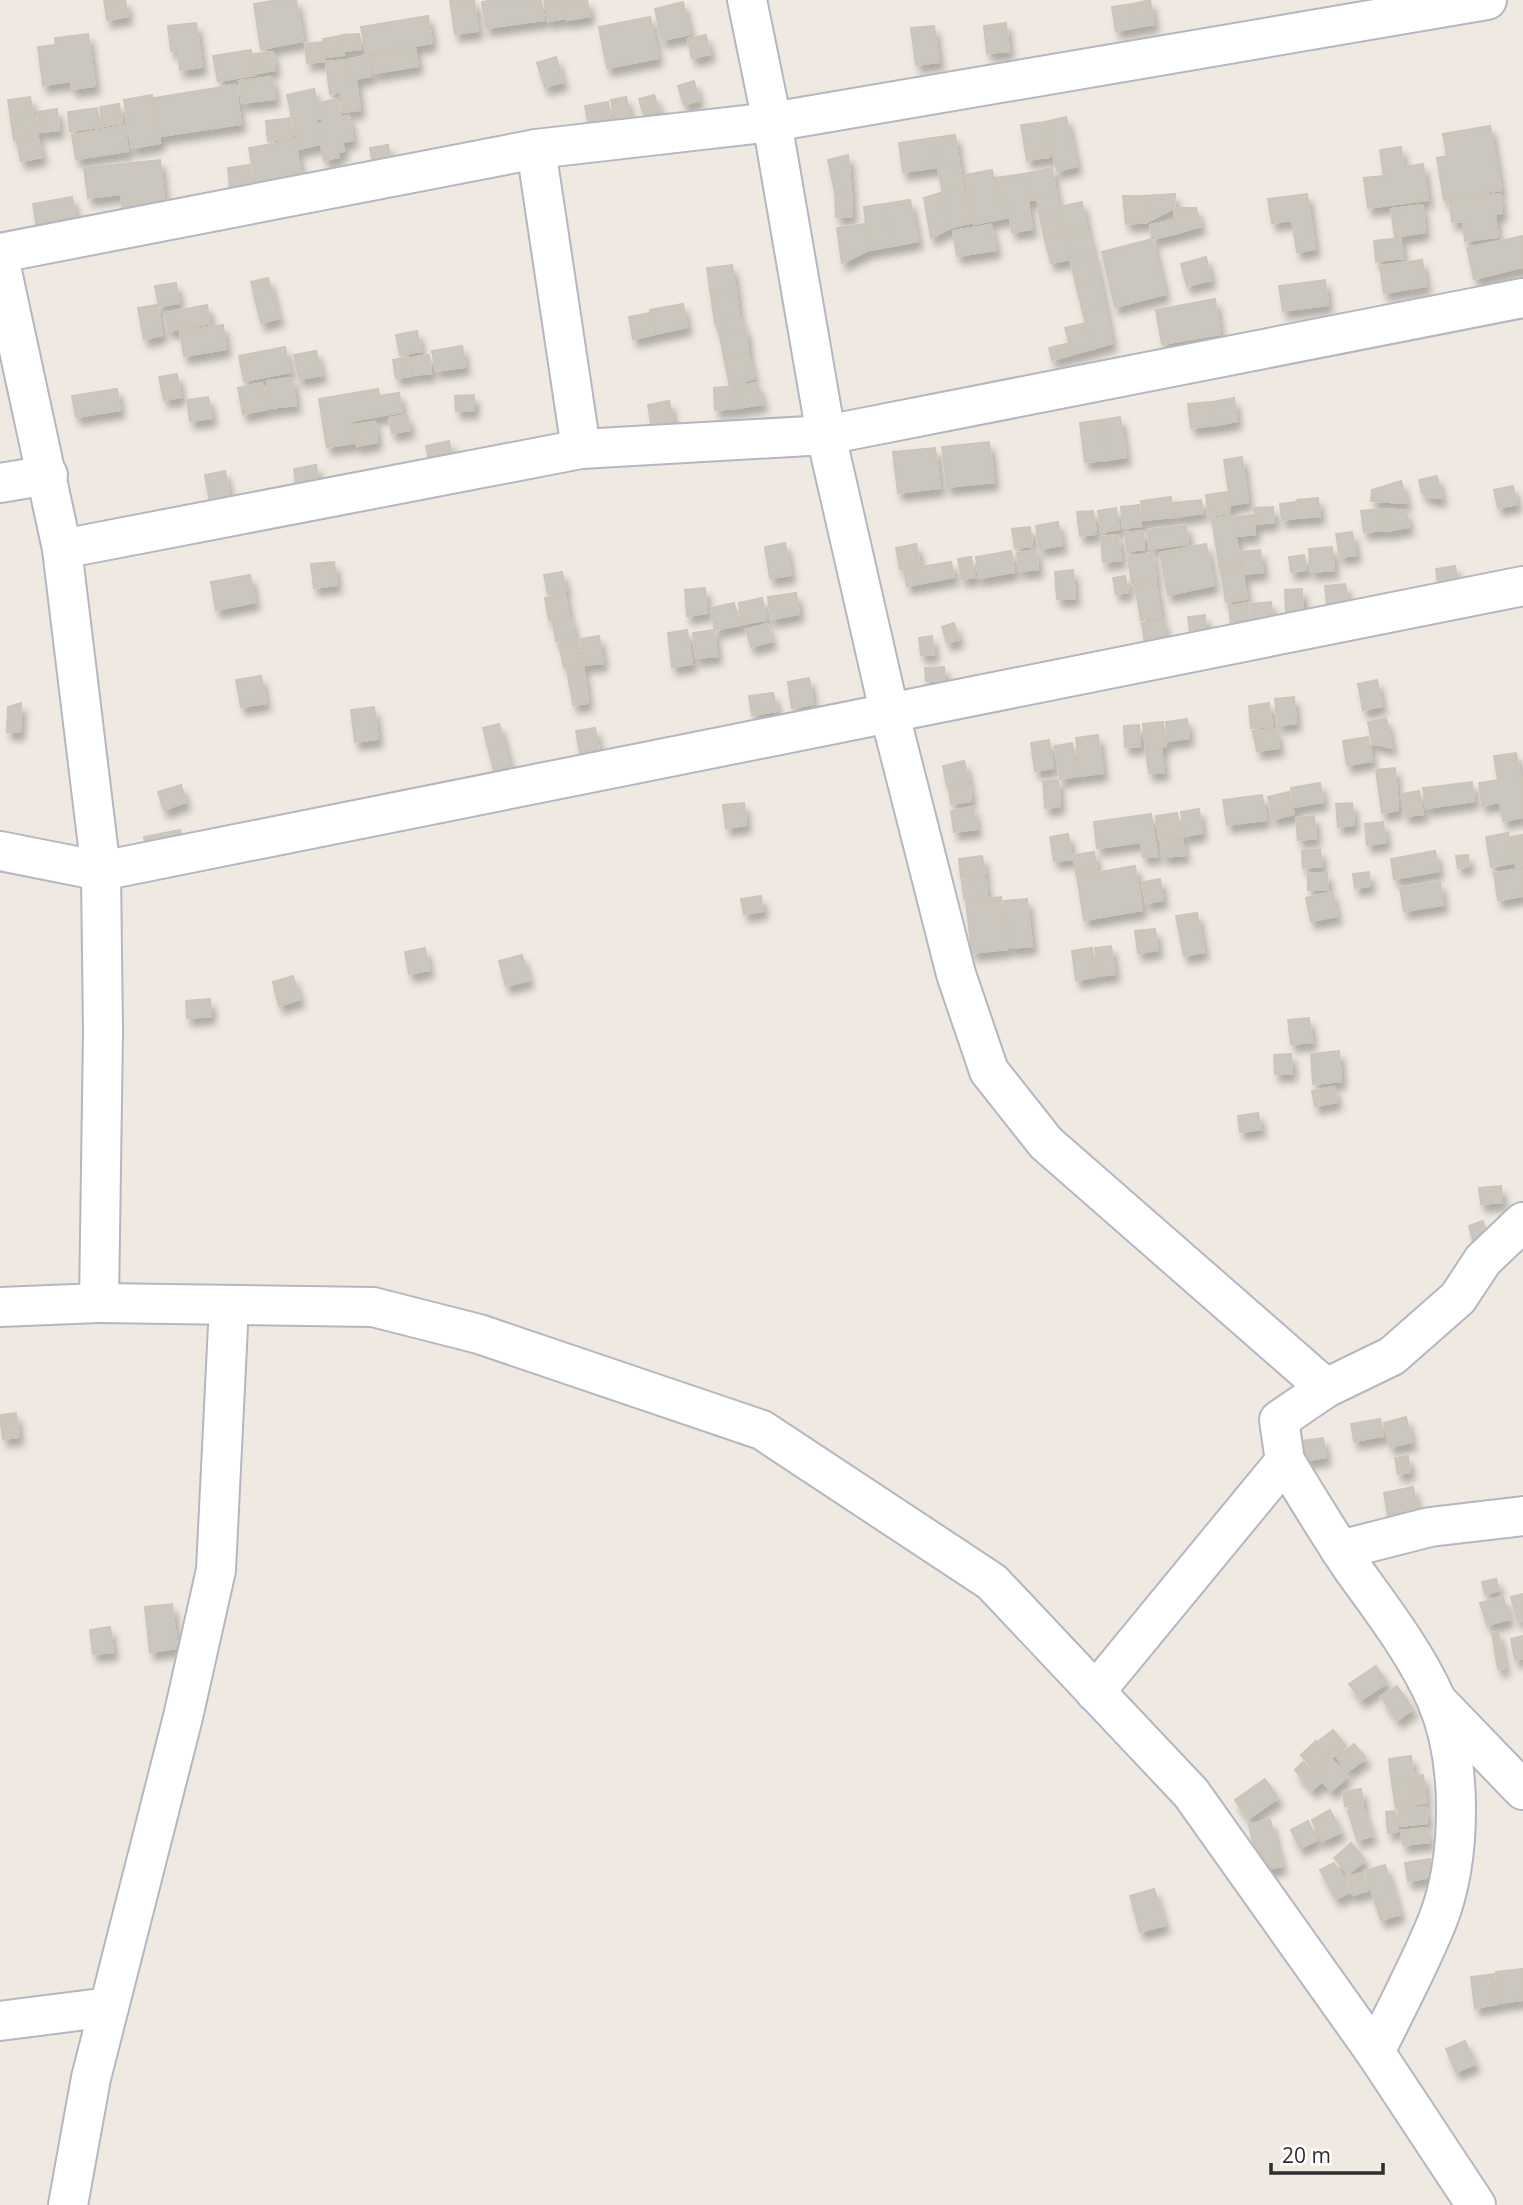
<svg xmlns="http://www.w3.org/2000/svg" width="1523" height="2205" viewBox="0 0 1523 2205" font-family="'Open Sans',sans-serif">
	<defs>
		<filter id="shadow"><feDropShadow dx="4.5" dy="8" stdDeviation="3.5" flood-color="#0004"/></filter>
	</defs>
	<rect width="100%" height="100%" fill="#efe9e1"/>
	<g fill="#cbc7bf" stroke="#cbc5ba" stroke-width="2" filter="url(#shadow)">
		<polygon points="104,0 125,0 128,16 107,20"/>
		<polygon points="278,0 296,0 303,41 261,49 254,4"/>
		<polygon points="450,0 474,0 478,31 455,34"/>
		<polygon points="493,0 541,0 544,20 486,28 482,2"/>
		<polygon points="544,0 563,0 566,18 548,21"/>
		<polygon points="564,0 587,0 590,16 567,20"/>
		<polygon points="1150,0 1154,24 1137,27 1133,4"/>
		<polygon points="683,2 690,34 662,40 655,9"/>
		<polygon points="1133,4 1137,27 1116,31 1112,7"/>
		<polygon points="428,16 432,43 366,54 361,27"/>
		<polygon points="650,17 658,58 607,68 599,27"/>
		<polygon points="196,23 202,67 180,70 178,51 171,51 168,26"/>
		<polygon points="1006,23 1009,51 987,53 984,26"/>
		<polygon points="934,26 939,62 916,65 911,28"/>
		<polygon points="88,34 95,86 72,89 71,81 43,85 38,47 56,45 55,38"/>
		<polygon points="359,34 361,49 343,51 342,35"/>
		<polygon points="706,35 710,54 692,58 688,39"/>
		<polygon points="340,36 344,55 326,57 323,39"/>
		<polygon points="323,42 325,61 307,63 305,44"/>
		<polygon points="415,48 418,66 374,73 371,55"/>
		<polygon points="251,50 255,75 218,81 213,56"/>
		<polygon points="273,52 275,70 257,73 254,54"/>
		<polygon points="367,56 371,76 350,80 347,60"/>
		<polygon points="556,57 563,82 545,87 537,63"/>
		<polygon points="345,60 348,81 356,80 360,110 343,112 340,92 330,94 326,62"/>
		<polygon points="272,77 275,99 242,103 239,81"/>
		<polygon points="694,81 699,100 684,105 678,86"/>
		<polygon points="235,85 241,124 160,136 154,98"/>
		<polygon points="314,89 321,118 315,120 320,144 299,149 287,95"/>
		<polygon points="152,95 160,143 132,148 124,100"/>
		<polygon points="654,95 660,111 644,116 639,99"/>
		<polygon points="30,97 33,116 11,119 8,100"/>
		<polygon points="626,97 630,116 615,119 611,100"/>
		<polygon points="337,99 341,118 349,116 353,140 342,142 344,151 338,152 339,157 324,160 317,124 323,123 319,103"/>
		<polygon points="608,102 612,122 589,126 585,106"/>
		<polygon points="119,104 122,123 103,126 100,107"/>
		<polygon points="97,108 100,127 70,131 68,112"/>
		<polygon points="57,109 59,130 40,132 37,112"/>
		<polygon points="35,117 38,135 14,140 11,121"/>
		<polygon points="1066,117 1077,166 1057,171 1045,122"/>
		<polygon points="290,118 293,138 268,141 266,121"/>
		<polygon points="1045,122 1050,157 1027,160 1021,125"/>
		<polygon points="124,126 128,151 76,159 72,135"/>
		<polygon points="1490,126 1501,190 1444,200 1437,158 1447,156 1443,134"/>
		<polygon points="955,135 959,163 938,167 933,138"/>
		<polygon points="38,138 42,157 21,161 17,142"/>
		<polygon points="933,138 938,167 903,172 899,143"/>
		<polygon points="295,140 302,181 257,189 249,148"/>
		<polygon points="388,145 392,168 374,171 370,148"/>
		<polygon points="1401,147 1404,167 1423,164 1428,200 1368,208 1364,178 1384,176 1380,150"/>
		<polygon points="848,155 851,191 835,192 828,160"/>
		<polygon points="160,160 165,206 123,211 121,194 88,198 84,168"/>
		<polygon points="959,163 963,186 942,190 938,167"/>
		<polygon points="250,165 253,186 230,189 228,168"/>
		<polygon points="1052,168 1056,195 1030,200 1024,174"/>
		<polygon points="992,170 998,200 1007,198 1010,217 974,224 965,175"/>
		<polygon points="1024,174 1032,229 1012,232 1007,198 998,200 995,178"/>
		<polygon points="963,186 973,222 950,228 940,193"/>
		<polygon points="851,191 852,216 836,217 835,192"/>
		<polygon points="940,193 950,228 931,238 924,198"/>
		<polygon points="1175,194 1174,208 1147,222 1145,196"/>
		<polygon points="1307,194 1315,249 1297,252 1292,220 1272,223 1268,199"/>
		<polygon points="1500,194 1502,213 1495,214 1498,237 1465,241 1463,221 1452,222 1449,200"/>
		<polygon points="1056,195 1060,214 1040,218 1037,197"/>
		<polygon points="1123,196 1145,196 1147,222 1126,224"/>
		<polygon points="72,197 76,220 37,227 33,204"/>
		<polygon points="910,200 918,241 892,246 884,204"/>
		<polygon points="1082,202 1087,230 1065,234 1059,207"/>
		<polygon points="884,204 892,246 869,250 864,207"/>
		<polygon points="1422,205 1425,232 1395,237 1391,209"/>
		<polygon points="1174,208 1196,208 1201,226 1174,234"/>
		<polygon points="1060,214 1065,234 1045,240 1040,218"/>
		<polygon points="1171,221 1174,234 1152,239 1150,225"/>
		<polygon points="865,224 869,250 842,263 837,228"/>
		<polygon points="991,225 996,250 957,256 953,231"/>
		<polygon points="1087,230 1093,253 1070,259 1065,234"/>
		<polygon points="1065,234 1070,259 1051,263 1045,240"/>
		<polygon points="1523,236 1523,267 1474,279 1467,248"/>
		<polygon points="1400,238 1403,258 1376,261 1374,241"/>
		<polygon points="1152,239 1165,294 1115,307 1102,252"/>
		<polygon points="1093,253 1099,279 1076,285 1070,259"/>
		<polygon points="1206,257 1211,280 1187,286 1181,264"/>
		<polygon points="1422,260 1426,286 1384,293 1380,266"/>
		<polygon points="732,265 736,293 711,296 707,268"/>
		<polygon points="268,278 279,318 261,323 251,282"/>
		<polygon points="1099,279 1105,308 1083,312 1076,285"/>
		<polygon points="1325,280 1328,305 1283,311 1279,286"/>
		<polygon points="176,283 179,303 159,306 155,286"/>
		<polygon points="736,293 739,316 715,323 711,296"/>
		<polygon points="1215,299 1220,334 1162,344 1156,310"/>
		<polygon points="683,304 687,327 655,334 650,310"/>
		<polygon points="157,305 162,335 144,339 138,308"/>
		<polygon points="207,305 210,323 168,331 165,313"/>
		<polygon points="1105,308 1112,343 1092,349 1083,312"/>
		<polygon points="650,313 655,334 633,339 629,317"/>
		<polygon points="739,316 746,332 720,336 715,323"/>
		<polygon points="1086,323 1092,349 1073,354 1065,328"/>
		<polygon points="223,325 226,349 184,356 180,331"/>
		<polygon points="417,331 421,351 400,355 396,335"/>
		<polygon points="746,332 748,354 724,358 720,336"/>
		<polygon points="1070,343 1073,354 1052,360 1049,348"/>
		<polygon points="462,346 465,367 436,371 432,351"/>
		<polygon points="285,347 290,372 244,381 239,356"/>
		<polygon points="316,351 322,375 299,379 294,355"/>
		<polygon points="748,354 754,378 730,387 724,358"/>
		<polygon points="429,355 431,373 414,375 411,358"/>
		<polygon points="408,357 411,376 396,378 393,360"/>
		<polygon points="177,374 181,397 164,400 159,377"/>
		<polygon points="292,378 296,405 270,408 267,381"/>
		<polygon points="262,383 268,409 243,414 238,388"/>
		<polygon points="757,383 763,404 737,408 735,386"/>
		<polygon points="735,386 737,408 715,410 714,388"/>
		<polygon points="117,389 120,410 76,417 72,396"/>
		<polygon points="378,389 379,396 399,393 402,412 351,421 354,443 327,447 319,399"/>
		<polygon points="474,395 474,410 456,411 455,396"/>
		<polygon points="208,397 212,418 190,421 187,400"/>
		<polygon points="1234,398 1237,421 1216,425 1212,402"/>
		<polygon points="669,401 673,421 651,424 648,405"/>
		<polygon points="1212,402 1216,425 1191,428 1188,404"/>
		<polygon points="407,415 410,430 392,433 389,418"/>
		<polygon points="1120,417 1126,457 1107,460 1102,420"/>
		<polygon points="1102,420 1107,460 1085,462 1080,423"/>
		<polygon points="375,422 377,442 357,446 353,425"/>
		<polygon points="449,441 453,463 431,468 426,446"/>
		<polygon points="989,442 994,482 947,487 942,447"/>
		<polygon points="935,448 940,488 898,493 893,452"/>
		<polygon points="1242,457 1248,502 1231,505 1224,460"/>
		<polygon points="316,465 320,491 297,495 294,469"/>
		<polygon points="225,471 231,504 211,508 205,475"/>
		<polygon points="1437,476 1442,498 1430,498 1422,493 1419,480"/>
		<polygon points="1401,481 1407,503 1371,501 1372,490"/>
		<polygon points="1513,486 1517,504 1498,508 1494,490"/>
		<polygon points="1228,492 1230,513 1209,516 1206,495"/>
		<polygon points="1171,497 1173,517 1143,520 1141,501"/>
		<polygon points="1318,498 1320,516 1300,518 1297,500"/>
		<polygon points="1201,500 1203,513 1176,517 1174,503"/>
		<polygon points="1295,502 1298,518 1282,520 1280,504"/>
		<polygon points="1139,505 1141,526 1123,528 1121,507"/>
		<polygon points="1273,507 1274,522 1256,524 1254,508"/>
		<polygon points="1116,508 1119,529 1101,532 1098,511"/>
		<polygon points="1381,509 1384,530 1364,532 1361,511"/>
		<polygon points="1382,509 1406,511 1409,527 1386,531"/>
		<polygon points="1093,511 1096,534 1080,536 1077,512"/>
		<polygon points="1253,515 1255,534 1237,536 1235,517"/>
		<polygon points="1232,516 1241,566 1220,570 1212,519"/>
		<polygon points="1058,522 1062,545 1040,549 1036,526"/>
		<polygon points="1186,525 1188,544 1150,549 1147,530"/>
		<polygon points="1030,527 1032,546 1015,548 1012,529"/>
		<polygon points="1143,531 1144,549 1127,551 1125,533"/>
		<polygon points="1352,532 1356,555 1340,557 1336,534"/>
		<polygon points="1118,535 1121,560 1103,562 1101,537"/>
		<polygon points="785,543 791,575 770,578 765,547"/>
		<polygon points="916,544 920,565 900,569 896,548"/>
		<polygon points="1206,544 1214,585 1168,595 1160,553"/>
		<polygon points="1332,547 1334,570 1311,572 1309,549"/>
		<polygon points="1036,550 1038,569 1019,571 1017,553"/>
		<polygon points="1260,550 1263,572 1244,574 1241,552"/>
		<polygon points="1011,551 1014,572 979,578 976,557"/>
		<polygon points="1152,553 1156,579 1132,583 1128,557"/>
		<polygon points="1304,555 1306,570 1291,572 1289,557"/>
		<polygon points="971,557 975,577 962,579 958,559"/>
		<polygon points="334,562 337,585 314,588 311,564"/>
		<polygon points="951,562 954,577 907,586 904,570"/>
		<polygon points="1455,566 1459,588 1439,591 1436,569"/>
		<polygon points="1242,569 1247,599 1226,602 1221,572"/>
		<polygon points="1073,570 1075,598 1057,599 1055,572"/>
		<polygon points="562,572 566,591 548,594 544,575"/>
		<polygon points="250,575 255,602 216,610 211,582"/>
		<polygon points="1125,576 1128,592 1116,594 1113,578"/>
		<polygon points="1155,581 1161,617 1141,620 1135,585"/>
		<polygon points="1345,584 1348,602 1327,604 1325,586"/>
		<polygon points="705,588 707,613 687,616 685,590"/>
		<polygon points="1302,589 1303,611 1286,612 1285,590"/>
		<polygon points="796,593 799,614 771,619 768,597"/>
		<polygon points="565,594 569,617 549,620 545,598"/>
		<polygon points="762,598 766,620 742,624 739,603"/>
		<polygon points="1271,602 1273,622 1252,624 1251,604"/>
		<polygon points="734,603 740,625 715,630 711,608"/>
		<polygon points="1248,603 1249,624 1231,626 1229,606"/>
		<polygon points="1205,615 1206,631 1190,632 1188,617"/>
		<polygon points="571,619 575,638 556,641 553,622"/>
		<polygon points="1163,620 1166,640 1145,643 1142,623"/>
		<polygon points="954,623 959,639 947,643 942,627"/>
		<polygon points="767,624 772,641 751,647 746,630"/>
		<polygon points="687,630 692,664 672,667 668,633"/>
		<polygon points="714,630 717,656 696,658 693,633"/>
		<polygon points="599,636 603,663 583,665 581,639"/>
		<polygon points="932,636 934,654 921,655 919,638"/>
		<polygon points="576,640 581,664 564,667 559,644"/>
		<polygon points="583,666 586,685 570,688 567,669"/>
		<polygon points="944,667 945,680 926,681 925,668"/>
		<polygon points="261,676 266,703 241,707 236,680"/>
		<polygon points="809,678 813,704 792,708 788,682"/>
		<polygon points="1377,680 1382,706 1363,710 1358,684"/>
		<polygon points="586,687 588,703 573,705 571,690"/>
		<polygon points="773,693 777,711 752,715 749,696"/>
		<polygon points="1294,697 1296,723 1278,725 1275,699"/>
		<polygon points="21,703 20,732 7,732 8,707"/>
		<polygon points="1269,703 1272,726 1251,728 1249,706"/>
		<polygon points="374,707 378,739 355,742 351,710"/>
		<polygon points="1386,718 1392,748 1372,743 1368,722"/>
		<polygon points="1187,719 1189,738 1168,741 1166,722"/>
		<polygon points="1163,722 1166,746 1146,749 1143,724"/>
		<polygon points="499,724 510,767 494,771 483,728"/>
		<polygon points="1139,725 1140,746 1125,747 1124,726"/>
		<polygon points="595,728 599,750 580,753 576,731"/>
		<polygon points="1276,729 1279,748 1257,751 1253,731"/>
		<polygon points="1098,735 1103,773 1080,776 1076,738"/>
		<polygon points="1368,737 1372,761 1347,765 1343,741"/>
		<polygon points="1049,740 1053,768 1035,771 1031,743"/>
		<polygon points="1072,743 1078,776 1060,779 1055,746"/>
		<polygon points="1161,749 1164,772 1149,773 1146,751"/>
		<polygon points="1516,753 1520,776 1523,776 1523,817 1503,821 1500,802 1482,805 1479,783 1498,780 1494,756"/>
		<polygon points="964,761 969,782 947,786 943,766"/>
		<polygon points="1395,768 1398,810 1382,813 1376,770"/>
		<polygon points="1058,780 1060,806 1045,808 1043,781"/>
		<polygon points="1472,782 1474,801 1426,808 1423,788"/>
		<polygon points="1320,783 1323,802 1294,807 1291,788"/>
		<polygon points="181,785 186,802 164,810 158,792"/>
		<polygon points="970,785 971,801 951,804 949,787"/>
		<polygon points="1419,791 1423,814 1405,816 1402,794"/>
		<polygon points="1289,792 1294,814 1273,819 1268,797"/>
		<polygon points="1262,795 1266,820 1227,825 1223,800"/>
		<polygon points="744,803 746,825 726,828 723,805"/>
		<polygon points="1352,803 1354,825 1338,827 1336,804"/>
		<polygon points="973,807 977,829 954,832 951,811"/>
		<polygon points="1199,809 1202,833 1184,836 1181,812"/>
		<polygon points="1177,813 1181,836 1160,840 1156,816"/>
		<polygon points="1151,814 1157,856 1143,857 1141,842 1097,848 1094,822"/>
		<polygon points="1314,816 1316,838 1298,840 1296,818"/>
		<polygon points="1383,822 1386,842 1367,845 1365,824"/>
		<polygon points="180,830 183,846 147,853 144,837"/>
		<polygon points="1508,833 1513,863 1491,867 1486,837"/>
		<polygon points="1068,834 1072,859 1054,861 1050,837"/>
		<polygon points="1523,835 1523,866 1516,867 1510,837"/>
		<polygon points="1182,839 1185,855 1163,857 1161,842"/>
		<polygon points="1320,849 1322,866 1303,868 1302,851"/>
		<polygon points="1435,851 1439,871 1394,879 1391,859"/>
		<polygon points="1094,852 1097,870 1076,874 1074,855"/>
		<polygon points="1468,855 1469,866 1458,868 1456,856"/>
		<polygon points="982,856 985,875 961,878 959,859"/>
		<polygon points="1135,866 1142,910 1084,920 1077,876"/>
		<polygon points="1523,869 1523,896 1498,900 1494,873"/>
		<polygon points="1369,872 1370,886 1355,888 1353,874"/>
		<polygon points="1327,873 1328,889 1308,890 1308,874"/>
		<polygon points="985,878 987,896 964,899 962,880"/>
		<polygon points="1160,879 1163,900 1146,903 1143,882"/>
		<polygon points="1440,882 1443,905 1404,911 1400,888"/>
		<polygon points="1332,892 1337,916 1311,921 1306,898"/>
		<polygon points="761,896 763,911 744,914 741,899"/>
		<polygon points="1001,897 1007,949 972,953 966,901"/>
		<polygon points="1027,899 1032,946 1010,948 1004,901"/>
		<polygon points="1197,913 1204,952 1184,956 1176,916"/>
		<polygon points="1155,929 1158,950 1138,953 1135,931"/>
		<polygon points="1111,946 1115,974 1098,976 1095,948"/>
		<polygon points="425,948 429,970 409,974 405,952"/>
		<polygon points="1092,948 1096,977 1076,980 1072,951"/>
		<polygon points="522,955 529,980 506,986 499,961"/>
		<polygon points="293,976 300,999 279,1006 273,982"/>
		<polygon points="210,999 211,1016 187,1018 186,1001"/>
		<polygon points="1309,1018 1312,1042 1291,1044 1288,1020"/>
		<polygon points="1339,1051 1341,1081 1313,1084 1311,1054"/>
		<polygon points="1291,1054 1292,1073 1275,1074 1274,1055"/>
		<polygon points="1334,1087 1337,1102 1315,1106 1312,1091"/>
		<polygon points="1258,1113 1261,1129 1240,1132 1238,1116"/>
		<polygon points="1501,1186 1502,1202 1481,1204 1479,1188"/>
		<polygon points="1483,1221 1488,1240 1474,1244 1469,1226"/>
		<polygon points="16,1413 19,1437 3,1439 0,1415"/>
		<polygon points="1406,1417 1412,1442 1390,1447 1384,1423"/>
		<polygon points="1380,1419 1383,1436 1354,1441 1351,1424"/>
		<polygon points="1323,1438 1326,1457 1304,1461 1301,1441"/>
		<polygon points="1408,1456 1410,1472 1398,1474 1395,1458"/>
		<polygon points="1413,1487 1418,1514 1389,1520 1384,1493"/>
		<polygon points="1496,1579 1499,1590 1485,1594 1482,1582"/>
		<polygon points="1523,1594 1523,1620 1518,1622 1511,1597"/>
		<polygon points="1503,1597 1509,1619 1487,1625 1480,1603"/>
		<polygon points="172,1604 177,1648 150,1652 145,1607"/>
		<polygon points="110,1627 113,1652 93,1654 90,1630"/>
		<polygon points="1498,1632 1505,1668 1498,1669 1492,1633"/>
		<polygon points="1523,1636 1523,1658 1515,1660 1511,1639"/>
		<polygon points="1376,1666 1387,1683 1361,1700 1349,1684"/>
		<polygon points="1397,1686 1413,1709 1397,1720 1381,1697"/>
		<polygon points="1333,1730 1346,1746 1332,1757 1319,1741"/>
		<polygon points="1316,1741 1330,1758 1315,1771 1301,1755"/>
		<polygon points="1354,1744 1366,1758 1348,1771 1337,1757"/>
		<polygon points="1411,1756 1414,1780 1392,1784 1389,1759"/>
		<polygon points="1331,1759 1347,1777 1331,1791 1315,1773"/>
		<polygon points="1303,1762 1321,1782 1312,1790 1295,1770"/>
		<polygon points="1423,1775 1426,1803 1418,1804 1414,1776"/>
		<polygon points="1265,1779 1278,1798 1248,1819 1235,1800"/>
		<polygon points="1413,1781 1416,1805 1396,1808 1392,1784"/>
		<polygon points="1361,1789 1363,1804 1345,1806 1343,1792"/>
		<polygon points="1362,1805 1372,1836 1357,1840 1348,1810"/>
		<polygon points="1426,1807 1427,1823 1399,1826 1398,1810"/>
		<polygon points="1330,1810 1341,1832 1322,1841 1312,1820"/>
		<polygon points="1395,1811 1398,1831 1388,1833 1386,1812"/>
		<polygon points="1270,1820 1282,1866 1260,1871 1249,1825"/>
		<polygon points="1308,1821 1317,1840 1300,1848 1291,1830"/>
		<polygon points="1427,1828 1429,1842 1403,1845 1401,1831"/>
		<polygon points="1351,1843 1365,1860 1348,1874 1334,1858"/>
		<polygon points="1430,1859 1432,1877 1408,1881 1405,1863"/>
		<polygon points="1334,1863 1350,1892 1336,1899 1320,1870"/>
		<polygon points="1385,1865 1400,1914 1381,1920 1365,1871"/>
		<polygon points="1363,1873 1368,1890 1353,1895 1347,1877"/>
		<polygon points="1154,1889 1165,1925 1140,1932 1130,1896"/>
		<polygon points="1522,1969 1523,2000 1500,2003 1496,1972"/>
		<polygon points="1494,1974 1498,2004 1475,2008 1471,1977"/>
		<polygon points="1465,2041 1475,2064 1456,2072 1446,2049"/>
	</g>
	<g fill="none" stroke-linecap="round" stroke-linejoin="round">
		<defs>
			<g id="street">
				<polyline points="747,0 772,122 826,435 889,711 956,974 989,1071 1046,1143 1326,1388"/>
				<polyline points="536,149 581,449"/>
				<polyline points="0,253 536,149 772,122 1487,0"/>
				<polyline points="0,262 62,549 101,871 103,1032 99,1303 0,1307"/>
				<polyline points="0,483 48,475"/>
				<polyline points="62,549 581,449 826,435 1523,298"/>
				<polyline points="0,851 101,871 1523,586"/>
				<polyline points="99,1303 373,1307 479,1334 762,1430 992,1582 1191,1793 1375,2052 1476,2205"/>
				<path d="M 1285,1461 C 1307,1497 1329,1534 1353,1569 C 1383,1611 1415,1652 1436,1699 C 1463,1761 1462,1859 1437,1922 C 1419,1966 1396,2009 1375,2052"/>
				<polyline points="1340,1550 1430,1527 1523,1516"/>
				<polyline points="1095,1692 1285,1461 1279,1420 1326,1388 1392,1356 1458,1298 1483,1260 1523,1222"/>
				<polyline points="1439,1703 1523,1790"/>
				<polyline points="0,2021 109,2007"/>
				<polyline points="68,2205 91,2078 183,1717 216,1570 229,1305"/>
			</g>
		</defs>
		<use href="#street" stroke="#b4b7c1" stroke-width="42"/>
		<use href="#street" stroke="#fff" stroke-width="38"/>
	</g>
	<path d="M1271 2163v10h112v-10" fill="none" stroke="#2e2e2e" stroke-width="3.5"/>
	<text x="1282" y="2163" font-size="21" fill="#2e2e2e" stroke="#ffffff" stroke-width="5" paint-order="stroke">20 m</text>
</svg>
